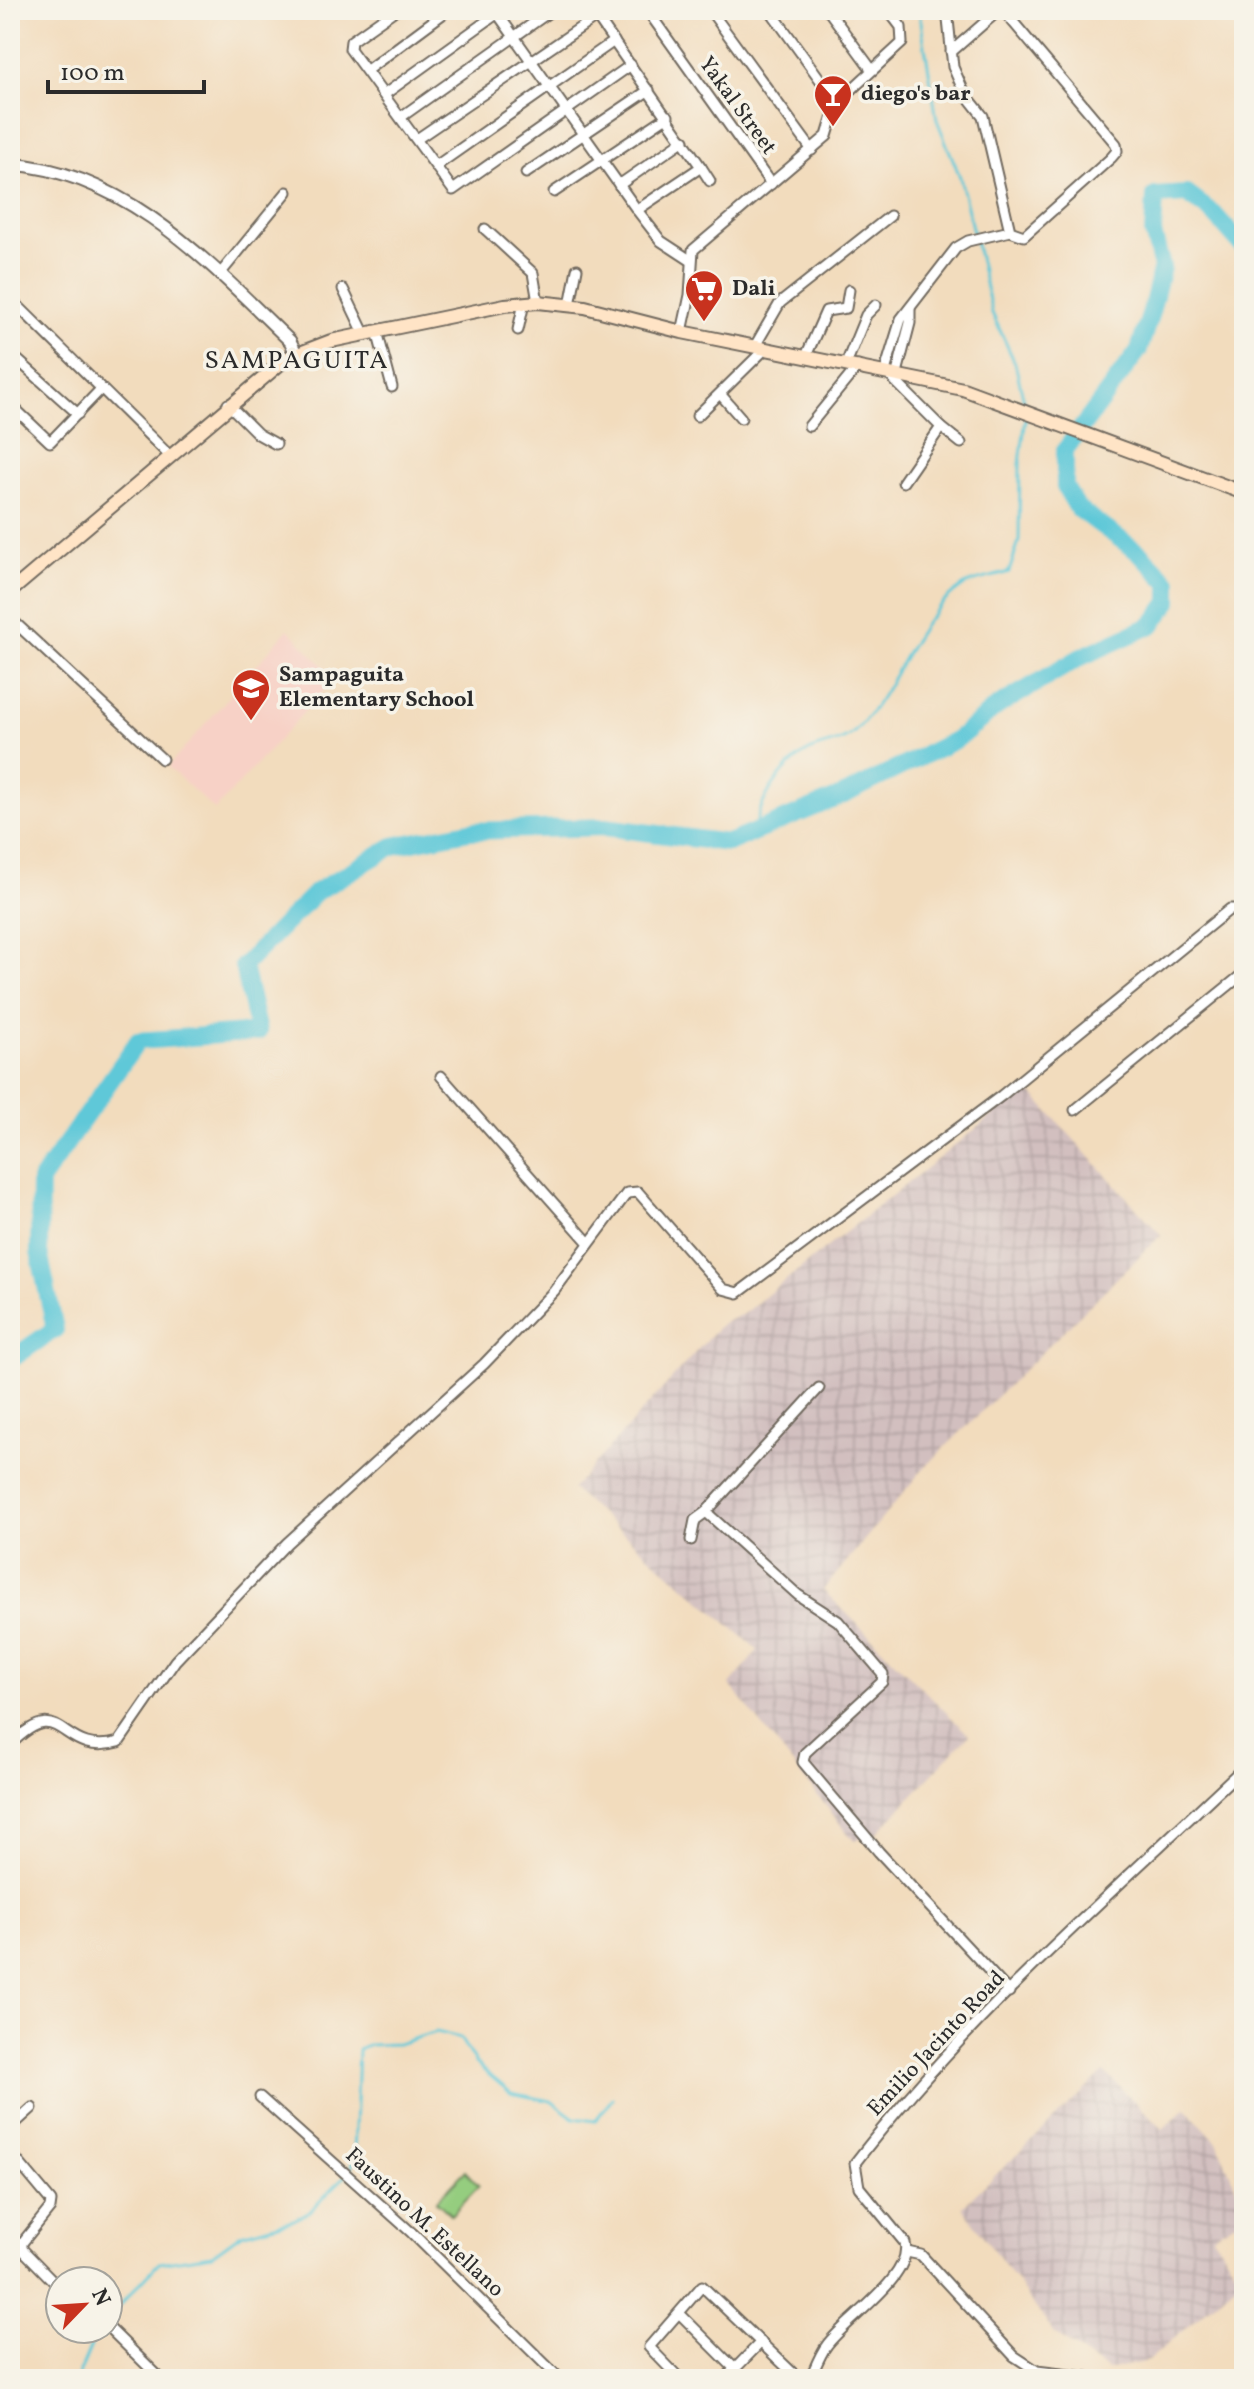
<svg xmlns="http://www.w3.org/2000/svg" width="1254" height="2389" viewBox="0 0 1254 2389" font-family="Vollkorn,serif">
	<defs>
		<pattern id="industrial-grid" width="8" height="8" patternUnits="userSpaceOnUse" patternTransform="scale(2)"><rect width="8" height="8" fill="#d2bfbf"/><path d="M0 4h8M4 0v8" fill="none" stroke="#b4a4a4"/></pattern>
	</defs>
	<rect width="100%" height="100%" fill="#f7f3e8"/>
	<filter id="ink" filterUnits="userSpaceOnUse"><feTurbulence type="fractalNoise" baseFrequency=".0125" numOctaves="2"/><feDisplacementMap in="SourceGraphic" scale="16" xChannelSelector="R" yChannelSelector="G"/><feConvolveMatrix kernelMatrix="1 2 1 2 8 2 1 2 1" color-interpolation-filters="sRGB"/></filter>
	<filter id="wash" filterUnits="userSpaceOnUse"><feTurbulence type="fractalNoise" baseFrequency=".006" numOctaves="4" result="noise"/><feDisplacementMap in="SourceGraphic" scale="32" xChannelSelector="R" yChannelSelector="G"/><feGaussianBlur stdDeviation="1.8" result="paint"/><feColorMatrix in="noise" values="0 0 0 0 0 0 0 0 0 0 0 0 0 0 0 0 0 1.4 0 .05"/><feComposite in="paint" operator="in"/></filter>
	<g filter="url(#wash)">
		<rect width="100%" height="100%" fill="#f2dcbd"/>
		<polygon fill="#f7d1c6" points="288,629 335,678 215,810 168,767"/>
		<g fill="url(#industrial-grid)">
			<polygon points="1027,1088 1161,1235 922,1470 823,1590 969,1735 877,1833 854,1841 730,1685 758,1650 572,1489 721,1324 743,1314"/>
			<polygon points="1104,2072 1163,2129 1186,2108 1217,2142 1244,2207 1244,2217 1212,2236 1242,2279 1148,2361 1107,2370 1055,2334 962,2207"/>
		</g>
		<polygon fill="#95cd7f" stroke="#607c55" stroke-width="2" points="465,2171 479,2186 451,2215 436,2201"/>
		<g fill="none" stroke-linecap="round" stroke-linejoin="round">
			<g stroke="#5ec8d8" stroke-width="3">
				<polyline points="919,10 937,120 960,177 992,313 1015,363 1026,410"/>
				<path d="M 755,832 C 759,798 787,756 822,746 C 838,741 848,740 859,727 C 898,684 913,619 963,586 C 974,579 996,577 1009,572 L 1019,541 L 1020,463 L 1026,417"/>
				<polyline points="108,2318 159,2263 212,2255 241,2234 294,2220 310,2211 350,2171 354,2155 358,2049 368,2045 397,2044 436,2032 460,2038 475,2063 511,2093 551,2101 574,2118 595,2121 613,2098"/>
				<polyline points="77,2379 98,2329"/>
			</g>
			<polyline stroke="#5ec8d8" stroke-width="18" points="10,1360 55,1329 39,1252 40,1181 138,1041 258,1032 243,966 316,892 393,846 469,831 605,827 728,843 844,795 957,739 998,706 1081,657 1152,625 1169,602 1169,583 1141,554 1078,509 1065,487 1065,450 1139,350 1151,312 1162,267 1153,233 1155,196 1187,194 1214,214 1244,248"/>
		</g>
	</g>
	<g filter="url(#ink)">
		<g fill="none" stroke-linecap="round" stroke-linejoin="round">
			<defs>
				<g id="minor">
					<polyline points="395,10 351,41 350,49 453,190 631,65"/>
					<polyline points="495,10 637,210 661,241 690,260"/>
					<polyline points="592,10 701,167 637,210"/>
					<polyline points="647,10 771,184"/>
					<polyline points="710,10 812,150"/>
					<polyline points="770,10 837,103"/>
					<polyline points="828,10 872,70"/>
					<polyline points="947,10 953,67 964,92 983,116 1010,231 1024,236 1111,158 1117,151 1116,144 1003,10"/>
					<polyline points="951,52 999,10"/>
					<polyline points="367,70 448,10"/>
					<polyline points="385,94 502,10"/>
					<polyline points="401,117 552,10"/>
					<polyline points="417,139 596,17"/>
					<polyline points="436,166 614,41"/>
					<polyline points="701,167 710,181"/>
					<polyline points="526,173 649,90"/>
					<polyline points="619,185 684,140"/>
					<polyline points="554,192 668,116"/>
					<polyline points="485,229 533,273 538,302"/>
					<polyline points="220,274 287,192"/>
					<polyline points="343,289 364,333"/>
					<polyline points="10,298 170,456"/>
					<polyline points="570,305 577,269"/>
					<polyline points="518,330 524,303"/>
					<polyline points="377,331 392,387"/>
					<polyline points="682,332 690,295 693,250 827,136 837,103 902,43 901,27 888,10"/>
					<polyline points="755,346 780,303 890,216"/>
					<polyline points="10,353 78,414"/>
					<polyline points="806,356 826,311 846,308 849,290"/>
					<polyline points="846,364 866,315 876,305"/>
					<polyline points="897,373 910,323 910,308"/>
					<polyline points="721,395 741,418"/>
					<polyline points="10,404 50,442 101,389"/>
					<polyline points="228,404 258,434 276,444"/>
					<polyline points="697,416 766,348"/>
					<polyline points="809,426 858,366"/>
					<polyline points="941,427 961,443"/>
					<polyline points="903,482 941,427 885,371 901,319 956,248 968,241 1010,231"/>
					<polyline points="10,618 162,759"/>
					<polyline points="441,1076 589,1243"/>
					<polyline points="1075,1110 1244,973"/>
					<polyline points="819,1388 706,1512 798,1595 838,1621 883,1674 882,1682 805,1753 803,1762 879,1852 1009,1992"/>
					<polyline points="691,1540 695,1520 706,1512"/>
					<path d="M 10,1745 C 65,1690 57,1759 119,1742 L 175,1661 L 287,1543 L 484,1364 L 554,1291 L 627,1193 L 638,1192 L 723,1289 L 738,1293 L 1001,1096 L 1230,909 L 1244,909"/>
					<polyline points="260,2097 412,2233 560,2379"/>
					<polyline points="10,2128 32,2108"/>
					<polyline points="10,2152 51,2201 50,2208 22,2243 22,2249 60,2288"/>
					<polyline points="907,2252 921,2255 1014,2356 1037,2371 1101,2379"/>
					<polyline points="679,2313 735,2369"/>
					<polyline points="108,2327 161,2379"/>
					<polyline points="680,2379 649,2347 702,2286 799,2379"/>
					<polyline points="725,2379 761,2342"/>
					<path d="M 810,2379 C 815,2368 820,2354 827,2345 C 847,2318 913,2277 905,2243 L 859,2187 L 855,2163 C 967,2017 1111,1894 1244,1767"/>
				</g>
				<path id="tertiary" d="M 10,164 C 127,172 210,264 290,341 L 296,353"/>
				<polyline id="secondary" points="10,592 287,358 331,341 505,305 538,302 585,307 682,332 963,389 1244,493"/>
			</defs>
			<use href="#minor" stroke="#71695e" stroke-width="13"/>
			<use href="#tertiary" stroke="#71695e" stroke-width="15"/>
			<use href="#secondary" stroke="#71695e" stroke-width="16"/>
			<use href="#minor" stroke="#fff" stroke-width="9"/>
			<use href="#tertiary" stroke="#fff" stroke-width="11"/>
			<use href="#secondary" stroke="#ffe4c6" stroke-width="12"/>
		</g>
	</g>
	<defs>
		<symbol id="bar-pin" viewBox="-11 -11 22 30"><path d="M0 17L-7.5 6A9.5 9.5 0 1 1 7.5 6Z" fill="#c8321e" stroke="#f7f3e8"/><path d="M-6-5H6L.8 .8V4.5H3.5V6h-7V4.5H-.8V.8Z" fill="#fff"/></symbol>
		<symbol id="supermarket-pin" viewBox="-11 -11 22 30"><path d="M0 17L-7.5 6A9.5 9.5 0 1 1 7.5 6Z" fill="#c8321e" stroke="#f7f3e8"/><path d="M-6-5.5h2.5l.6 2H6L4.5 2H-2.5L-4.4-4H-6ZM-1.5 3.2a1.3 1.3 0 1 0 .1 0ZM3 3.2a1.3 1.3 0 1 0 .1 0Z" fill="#fff"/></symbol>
		<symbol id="school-pin" viewBox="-11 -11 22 30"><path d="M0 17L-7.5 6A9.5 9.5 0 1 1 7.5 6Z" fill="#c8321e" stroke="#f7f3e8"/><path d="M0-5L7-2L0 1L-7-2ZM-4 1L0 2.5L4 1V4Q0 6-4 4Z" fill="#fff"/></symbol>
	</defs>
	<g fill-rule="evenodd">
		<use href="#bar-pin" x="811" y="72" width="44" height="60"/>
		<use href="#supermarket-pin" x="682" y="267" width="44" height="60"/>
		<use href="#school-pin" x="229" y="666" width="44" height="60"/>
	</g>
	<g text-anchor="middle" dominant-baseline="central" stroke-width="7" stroke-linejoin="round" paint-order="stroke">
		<g font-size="22" font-weight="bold" fill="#2b2b2b" stroke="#f7f3e8" text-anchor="start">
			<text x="861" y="94">diego's bar</text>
			<text x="732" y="289">Dali</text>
			<text x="279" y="675">Sampaguita<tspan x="279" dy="25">Elementary School</tspan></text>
		</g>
		<g font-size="22" fill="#2b2b2b" stroke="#f7f3e8">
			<text transform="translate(737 106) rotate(54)">Yakal Street</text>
			<text transform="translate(937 2044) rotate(-47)">Emilio Jacinto Road</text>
			<text transform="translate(424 2223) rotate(43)">Faustino M. Estellano</text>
		</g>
		<g font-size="26" letter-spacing="2" fill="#2b2b2b" stroke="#f7f3e8">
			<text x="297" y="361">SAMPAGUITA</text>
		</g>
	</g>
	<rect width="1254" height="2389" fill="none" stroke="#f7f3e8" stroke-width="40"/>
	<g transform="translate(84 2305) rotate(65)"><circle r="38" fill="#f7f3e8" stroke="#a5a39c" stroke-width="2"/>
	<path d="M0-6L14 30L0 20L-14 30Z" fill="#c8321e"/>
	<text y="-12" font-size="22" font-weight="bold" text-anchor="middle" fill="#2b2b2b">N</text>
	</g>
	<path d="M48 80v12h156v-12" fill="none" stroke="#2b2b2b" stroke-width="4"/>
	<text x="60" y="80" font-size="24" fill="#2b2b2b" stroke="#f7f3e8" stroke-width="6" paint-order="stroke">100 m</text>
</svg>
